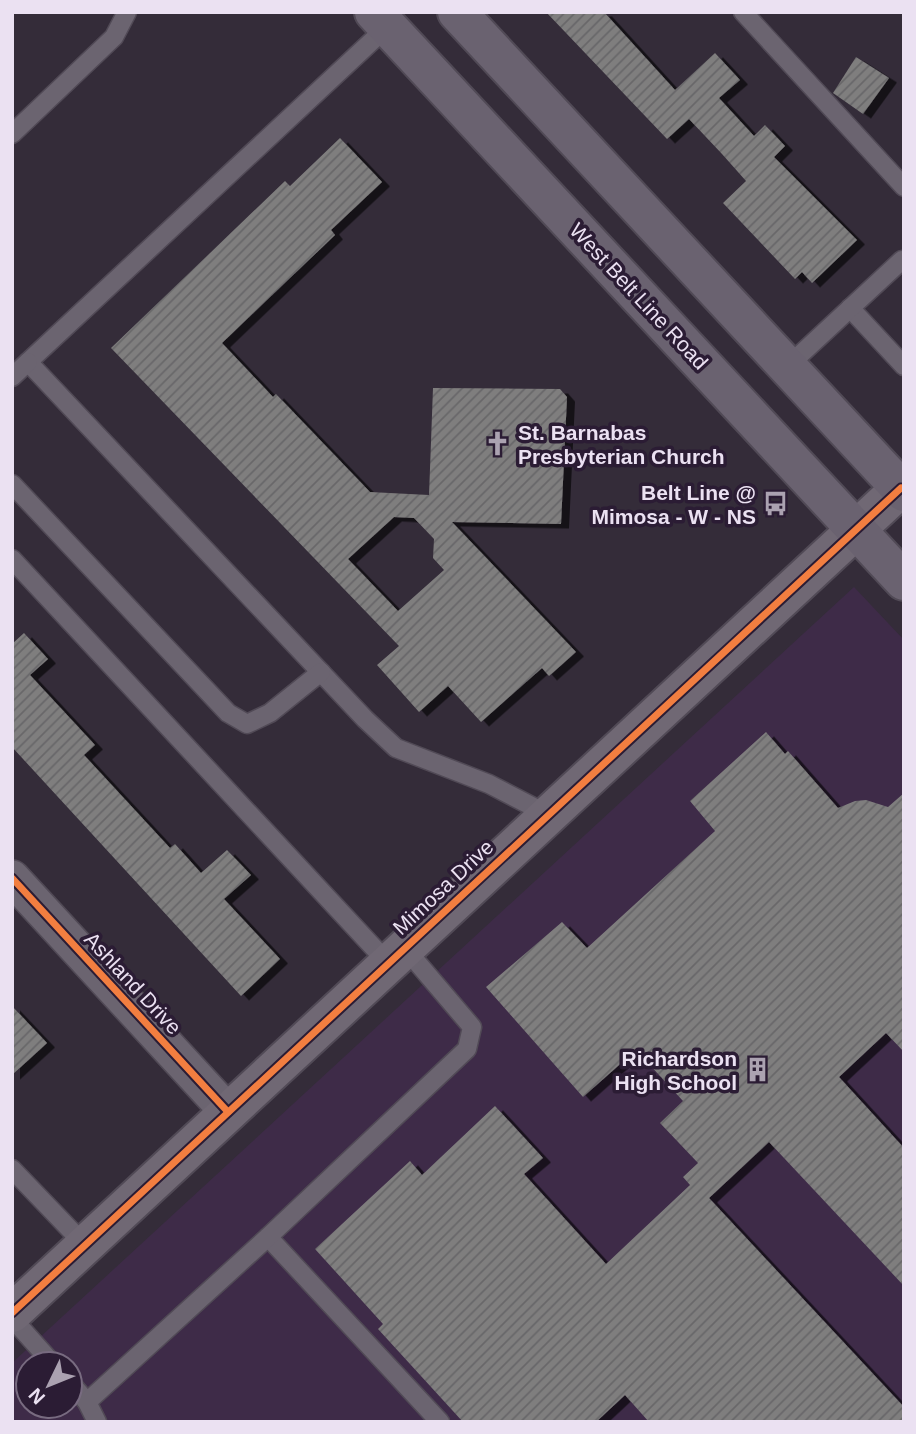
<svg xmlns="http://www.w3.org/2000/svg" width="916" height="1434" viewBox="0 0 916 1434" font-family="Arial,sans-serif">
	<defs>
		<pattern id="building-hatch" width="6" height="6" patternUnits="userSpaceOnUse" patternTransform="scale(1.75)"><rect width="6" height="6" fill="#7f7e7e"/><path d="M-1 1l2-2M0 6l6-6M5 7l2-2" fill="none" stroke="#686769"/></pattern>
		<filter id="shadow"><feDropShadow dx="8" dy="4.5" stdDeviation="0" flood-color="#0009"/></filter>
	</defs>
	<rect width="100%" height="100%" fill="#342c39"/>
	<path fill="#3e2b48" fill-rule="evenodd" d="M 854,587 L 904,640 L 904,1422 L 12,1422 L 12,1363 ZM 28,1364 L 70,1364 L 70,1406 L 28,1406 Z"/>
	<g fill="url(#building-hatch)" fill-rule="evenodd" filter="url(#shadow)">
		<polygon points="546,12 604,12 675,90 715,53 740,80 719,98 754,136 765,125 785,146 774,157 857,240 812,283 802,272 795,279 723,203 746,181 722,154 689,119 667,139"/>
		<polygon points="856,57 889,78 863,114 833,93"/>
		<path d="M 340,138 L 382,182 L 331,230 L 335,235 L 222,343 L 273,397 L 276,394 L 370,492 L 429,495 L 433,388 L 560,389 L 567,397 L 561,524 L 452,522 L 576,652 L 549,676 L 542,668 L 481,722 L 448,686 L 419,712 L 377,665 L 399,646 L 111,348 L 285,181 L 290,186 ZM 394,517 L 414,518 L 434,539 L 433,558 L 444,570 L 398,611 L 348,559 Z"/>
		<polygon points="24,633 48,659 30,675 95,745 84,755 170,848 175,844 201,873 227,850 251,875 224,899 280,959 241,996 12,747 12,644"/>
		<polygon points="766,732 785,754 788,751 838,808 855,801 866,800 888,807 904,793 904,1052 886,1033 839,1077 904,1148 904,1286 769,1142 709,1198 904,1407 904,1422 649,1422 625,1395 596,1422 463,1422 378,1329 383,1324 315,1249 410,1161 422,1175 495,1106 543,1158 524,1174 606,1264 690,1185 683,1177 698,1163 660,1123 683,1101 636,1050 583,1097 486,987 562,922 587,948 715,831 690,801"/>
		<polygon points="12,1006 47,1043 12,1075"/>
	</g>
	<g fill="none" stroke-linecap="round" stroke-linejoin="round">
		<defs>
			<g id="lane">
				<polyline points="743,12 904,187"/>
				<polyline points="388,26 28,362 365,719 396,748 489,784 547,814"/>
				<polyline points="12,134 114,37 127,12"/>
				<polyline points="850,308 904,366"/>
				<polyline points="788,366 902,260 904,262"/>
				<polyline points="12,377 28,362"/>
				<polyline points="12,484 228,713 247,724 270,713 321,672"/>
				<polyline points="12,559 388,963"/>
				<polyline points="12,1169 85,1245"/>
				<polyline points="268,1237 440,1422"/>
				<polyline points="12,1318 53,1364"/>
				<polyline points="70,1382 87,1402"/>
				<polyline points="97,1422 87,1402 268,1237 467,1049 472,1027 404,947"/>
			</g>
			<polyline id="street" points="12,878 228,1112"/>
			<polyline id="secondary" points="12,1313 901,488"/>
			<g id="primary">
				<polyline points="374,12 904,581"/>
				<polyline points="457,12 904,492"/>
			</g>
		</defs>
		<use href="#lane" stroke="#514a56" stroke-width="21"/>
		<use href="#street" stroke="#514a56" stroke-width="38"/>
		<use href="#secondary" stroke="#514a56" stroke-width="42"/>
		<use href="#primary" stroke="#514a56" stroke-width="42"/>
		<use href="#lane" stroke="#6b6470" stroke-width="18"/>
		<use href="#street" stroke="#6b6470" stroke-width="35"/>
		<use href="#secondary" stroke="#706874" stroke-width="38"/>
		<use href="#primary" stroke="#6a6270" stroke-width="38"/>
		<defs>
			<g id="cycleway">
				<polyline points="12,878 228,1112"/>
				<polyline points="12,1313 901,488"/>
			</g>
		</defs>
		<use href="#cycleway" stroke="#2b1c34" stroke-width="11"/>
		<use href="#cycleway" stroke="#f27e40" stroke-width="7"/>
	</g>
	<defs>
		<symbol id="church-bare" viewBox="-9 -9 18 18"><path d="M-1.2-6h2.4v3.5h3.3v2.4h-3.3V6h-2.4V-.1h-3.3v-2.4h3.3Z" fill="#aba2b1" stroke="#2b1c34" stroke-width="2.5" paint-order="stroke"/></symbol>
		<symbol id="bus-bare" viewBox="-9 -9 18 18"><path d="M-5-6H5V4H4V6H2V4H-2V6H-4V4H-5ZM-3.5-4V0h7V-4ZM-3.5 1.2v1.5H-2V1.2ZM2 1.2v1.5H3.5V1.2Z" fill="#aba2b1" stroke="#2b1c34" stroke-width="2.5" paint-order="stroke"/></symbol>
		<symbol id="building-bare" viewBox="-9 -9 18 18"><path d="M-4-6H4V6H1V3H-1V6H-4ZM-2.5-4.3h1.7v1.8h-1.7ZM.8-4.3h1.7v1.8H.8ZM-2.5-1h1.7V.8h-1.7ZM.8-1h1.7V.8H.8Z" fill="#aba2b1" stroke="#2b1c34" stroke-width="2.5" paint-order="stroke"/></symbol>
	</defs>
	<g fill-rule="evenodd">
		<use href="#church-bare" x="480" y="426" width="35" height="35"/>
		<use href="#bus-bare" x="758" y="486" width="35" height="35"/>
		<use href="#building-bare" x="740" y="1052" width="35" height="35"/>
	</g>
	<g text-anchor="middle" dominant-baseline="central" stroke-width="7" stroke-linejoin="round" paint-order="stroke">
		<g font-size="21" fill="#ebe1f2" stroke="#2b1c34">
			<text transform="translate(639 296) rotate(47)">West Belt Line Road</text>
			<text transform="translate(443 887) rotate(-43)">Mimosa Drive</text>
			<text transform="translate(133 983) rotate(47)">Ashland Drive</text>
		</g>
		<g font-size="21" font-weight="bold" fill="#ebe1f2" stroke="#2b1c34" text-anchor="end">
			<text x="518" y="432" text-anchor="start">St. Barnabas<tspan x="518" dy="24">Presbyterian Church</tspan></text>
			<text x="756" y="492">Belt Line @<tspan x="756" dy="24">Mimosa - W - NS</tspan></text>
			<text x="737" y="1058">Richardson<tspan x="737" dy="24">High School</tspan></text>
		</g>
	</g>
	<rect width="916" height="1434" fill="none" stroke="#ebe1f2" stroke-width="28"/>
	<g transform="translate(49 1385) rotate(227)"><circle r="33" fill="#2b1c34" stroke="#786b80" stroke-width="2"/>
	<path d="M0-5L12 26L0 18L-12 26Z" fill="#aba2b1"/>
	<text y="-10" font-size="19" font-weight="bold" text-anchor="middle" fill="#ebe1f2">N</text>
	</g>
</svg>
